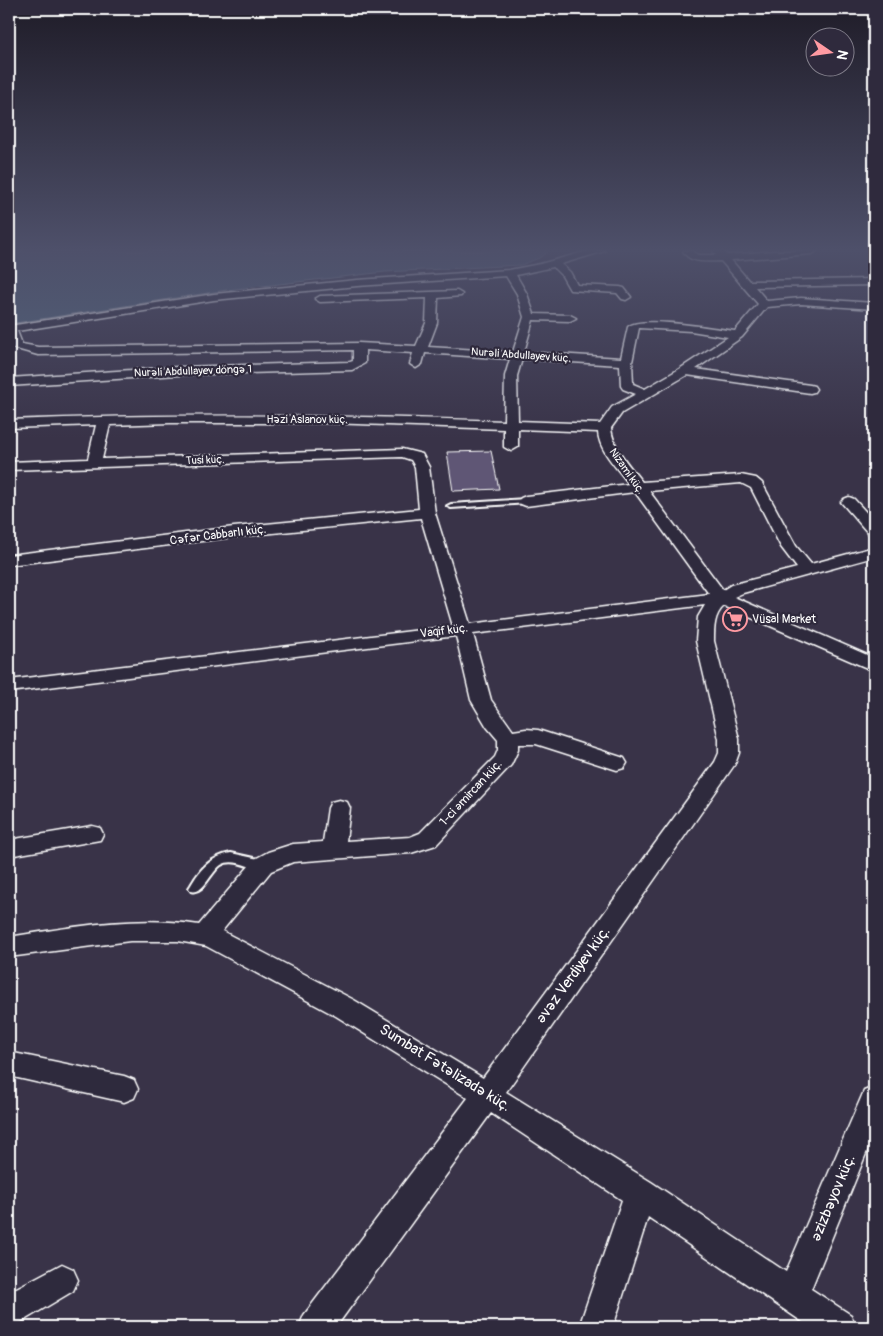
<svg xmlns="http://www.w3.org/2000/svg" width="883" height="1336" viewBox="0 0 883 1336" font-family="Pangolin,sans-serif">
	<rect width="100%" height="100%" fill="#393348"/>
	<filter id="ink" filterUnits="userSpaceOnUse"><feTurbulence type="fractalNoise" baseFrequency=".02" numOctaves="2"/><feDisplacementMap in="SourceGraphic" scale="10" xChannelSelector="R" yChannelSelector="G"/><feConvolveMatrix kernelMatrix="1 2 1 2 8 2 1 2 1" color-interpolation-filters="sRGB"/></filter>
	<g filter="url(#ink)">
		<polygon fill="#51657c" stroke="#97a3b0" points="9,251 549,251 539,258 521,265 385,272 227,290 9,324"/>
		<polygon fill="#5f5775" stroke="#fff" points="491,451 499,489 453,491 447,452"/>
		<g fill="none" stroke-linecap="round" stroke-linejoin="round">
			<defs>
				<g id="service">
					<polygon points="526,499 530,501 529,503 451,508 447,506 451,504"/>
					<path d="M 231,853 L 263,860 L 267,862 L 269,865 L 267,868 C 253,873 237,856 221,865 C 210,873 203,895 191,891 L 189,888 L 191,885 C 201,868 211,857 231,853 Z"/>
				</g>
				<g id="minor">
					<path d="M 588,251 L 605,251 L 561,264 L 570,272 L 577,285 L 620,287 L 624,288 L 631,297 L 626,300 L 622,299 L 617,293 L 570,290 L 562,276 L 553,267 L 516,275 L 527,294 L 534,314 L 570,315 L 576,318 L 570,321 L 533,320 L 524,352 L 621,358 L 628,327 C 639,315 717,329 735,331 L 758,304 L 721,261 C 709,261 689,264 683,251 L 692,251 L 698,255 L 716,255 L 713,251 L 723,251 L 727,255 L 773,251 L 817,251 L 812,254 L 731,260 L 749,281 L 874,279 L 874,285 L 755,287 L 767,301 L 801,298 L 874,303 L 874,309 L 801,304 L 767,307 L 742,337 L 696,369 L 810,385 L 814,386 L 816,389 L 814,392 L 810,393 L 687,375 L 622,413 L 611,428 C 613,449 630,466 642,482 L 741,475 L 756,478 L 762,483 L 796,546 L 811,564 L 874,547 L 874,557 L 743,593 L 734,597 L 874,658 L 874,671 L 724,606 C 714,615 714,628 714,641 L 739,739 L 739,753 L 735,764 L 506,1092 L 651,1182 L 786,1272 L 864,1091 L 874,1087 L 874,1134 L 811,1289 L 851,1315 L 856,1327 L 810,1327 L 648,1217 L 613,1327 L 579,1327 L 622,1200 L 491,1113 L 336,1327 L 299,1327 L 304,1315 L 468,1098 L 336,1016 L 206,946 L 178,941 L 130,941 L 9,957 L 9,937 C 72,927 135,915 199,925 L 255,859 L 268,852 L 293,844 L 323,842 L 328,808 L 331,802 L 339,800 L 347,802 L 350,808 L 346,841 L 410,837 L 420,833 L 495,757 L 498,750 L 498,740 L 487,727 L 471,700 L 456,636 L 9,692 L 9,680 L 453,626 L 421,518 L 234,537 L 9,565 L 9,555 L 234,527 L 419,509 L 415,467 L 411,460 L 402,457 L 9,470 L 9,462 L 88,459 L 96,425 L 9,428 L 9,420 C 174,413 339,415 504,421 L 505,376 L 510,359 L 425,353 L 422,364 L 416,368 L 410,364 L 413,353 L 365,350 L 365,363 L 352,370 L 178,375 L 9,386 L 9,378 L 178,367 L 350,362 L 353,361 L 353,350 L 38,355 L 13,348 L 9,340 L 9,326 L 214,294 L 357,280 L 509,270 L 540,264 ZM 506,276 L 517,294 L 524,317 L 513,352 L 428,347 L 437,323 L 438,298 L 461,296 L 462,294 L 457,291 L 320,296 L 315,299 L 320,302 L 427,298 L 426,323 L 416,346 L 359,343 L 38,347 L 22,344 L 17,331 L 214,300 L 357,286 ZM 639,328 L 691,331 L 728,337 L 681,368 L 645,389 L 633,384 L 632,362 ZM 522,359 L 620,365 L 621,386 L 623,389 L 636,394 L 612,407 L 600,424 L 518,421 L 517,376 ZM 170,423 L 328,423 L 504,429 L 504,447 L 511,451 L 518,447 L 518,429 L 598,432 C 599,451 618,469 629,484 L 526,496 L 521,498 L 518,501 L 521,504 L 526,506 L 635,492 L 709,594 L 470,624 L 435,513 L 429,467 L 422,454 L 402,449 L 102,459 L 110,425 ZM 741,483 L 751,488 L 781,547 L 797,568 L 731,585 L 723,590 L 649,491 ZM 705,605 L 698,617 L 696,641 L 719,739 L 719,753 L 715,762 L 483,1078 L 354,1000 L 222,931 L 271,871 L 293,862 L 411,853 L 436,845 L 511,765 L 518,750 L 518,744 L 536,744 L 617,770 L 624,768 L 627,763 L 624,758 L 538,730 L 526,729 L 513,731 L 491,700 L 473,634 Z"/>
					<polygon points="849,497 854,499 874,521 874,535 868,533 841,502 844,499"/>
					<polygon points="92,826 100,828 103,834 100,840 9,856 9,840"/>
					<polygon points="9,1052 124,1076 134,1080 138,1089 134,1098 124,1102 9,1076"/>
					<polygon points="62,1264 73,1269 78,1280 73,1291 21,1322 9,1326 9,1292"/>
				</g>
			</defs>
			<use href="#service" stroke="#fff" stroke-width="4"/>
			<use href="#minor" stroke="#fff" stroke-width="3"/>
			<use href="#service" fill="#2f2a3d" fill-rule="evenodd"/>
			<use href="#minor" fill="#2f2a3d" fill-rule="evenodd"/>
		</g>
	</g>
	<linearGradient id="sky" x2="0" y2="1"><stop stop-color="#1f1c28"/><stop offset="0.57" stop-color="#4e506a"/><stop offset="1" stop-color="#4e506a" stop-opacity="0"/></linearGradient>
	<rect width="883" height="438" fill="url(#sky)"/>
	<defs>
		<symbol id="supermarket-ring" viewBox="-11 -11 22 22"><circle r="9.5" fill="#2f2a3d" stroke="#ff9aa2" stroke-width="1.5"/><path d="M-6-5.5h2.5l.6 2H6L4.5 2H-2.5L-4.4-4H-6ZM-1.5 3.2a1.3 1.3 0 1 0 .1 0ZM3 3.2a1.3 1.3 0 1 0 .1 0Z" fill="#ff9aa2"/></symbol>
	</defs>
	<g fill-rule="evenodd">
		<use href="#supermarket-ring" x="721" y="605" width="28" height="28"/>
	</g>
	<g text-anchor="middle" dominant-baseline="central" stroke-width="4.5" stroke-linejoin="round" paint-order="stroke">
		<g font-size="11" fill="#fff" stroke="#2f2a3d">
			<text transform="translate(521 355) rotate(4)">Nurəli Abdullayev küç.</text>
			<text transform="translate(193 371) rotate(-2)">Nurəli Abdullayev döngə 1</text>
			<text x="307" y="419">Həzi Aslanov küç.</text>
			<text transform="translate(205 460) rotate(-2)">Tusi küç.</text>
			<text transform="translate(627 471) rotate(55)">Nizami küç.</text>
		</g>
		<g font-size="12" fill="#fff" stroke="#2f2a3d">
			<text transform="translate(218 535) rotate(-7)">Cəfər Cabbarlı küç.</text>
			<text transform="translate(444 631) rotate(-7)">Vaqif küç.</text>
			<text transform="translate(471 793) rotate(-47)">1-ci Əmircan küç.</text>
		</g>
		<g font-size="12" fill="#fff" stroke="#2f2a3d" text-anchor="start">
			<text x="752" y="619">Vüsal Market</text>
		</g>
		<g font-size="15" fill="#fff" stroke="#2f2a3d">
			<text transform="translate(573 975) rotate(-54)">Əvəz Verdiyev küç.</text>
			<text transform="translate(445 1068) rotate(32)">Sumbat Fətəlizadə küç.</text>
			<text transform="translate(833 1198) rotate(-67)">Əzizbəyov küç.</text>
		</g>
	</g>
	<rect width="883" height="1336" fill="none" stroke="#2f2a3d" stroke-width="30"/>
	<rect x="15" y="15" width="853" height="1306" fill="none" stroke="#fff" stroke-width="2" filter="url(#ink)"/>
	<g transform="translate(830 52) rotate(103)"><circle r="24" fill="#2f2a3d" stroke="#827f8b"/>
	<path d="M0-4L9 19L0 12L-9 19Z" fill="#ff9aa2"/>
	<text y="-8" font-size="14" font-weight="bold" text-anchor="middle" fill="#ffffff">N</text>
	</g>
</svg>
